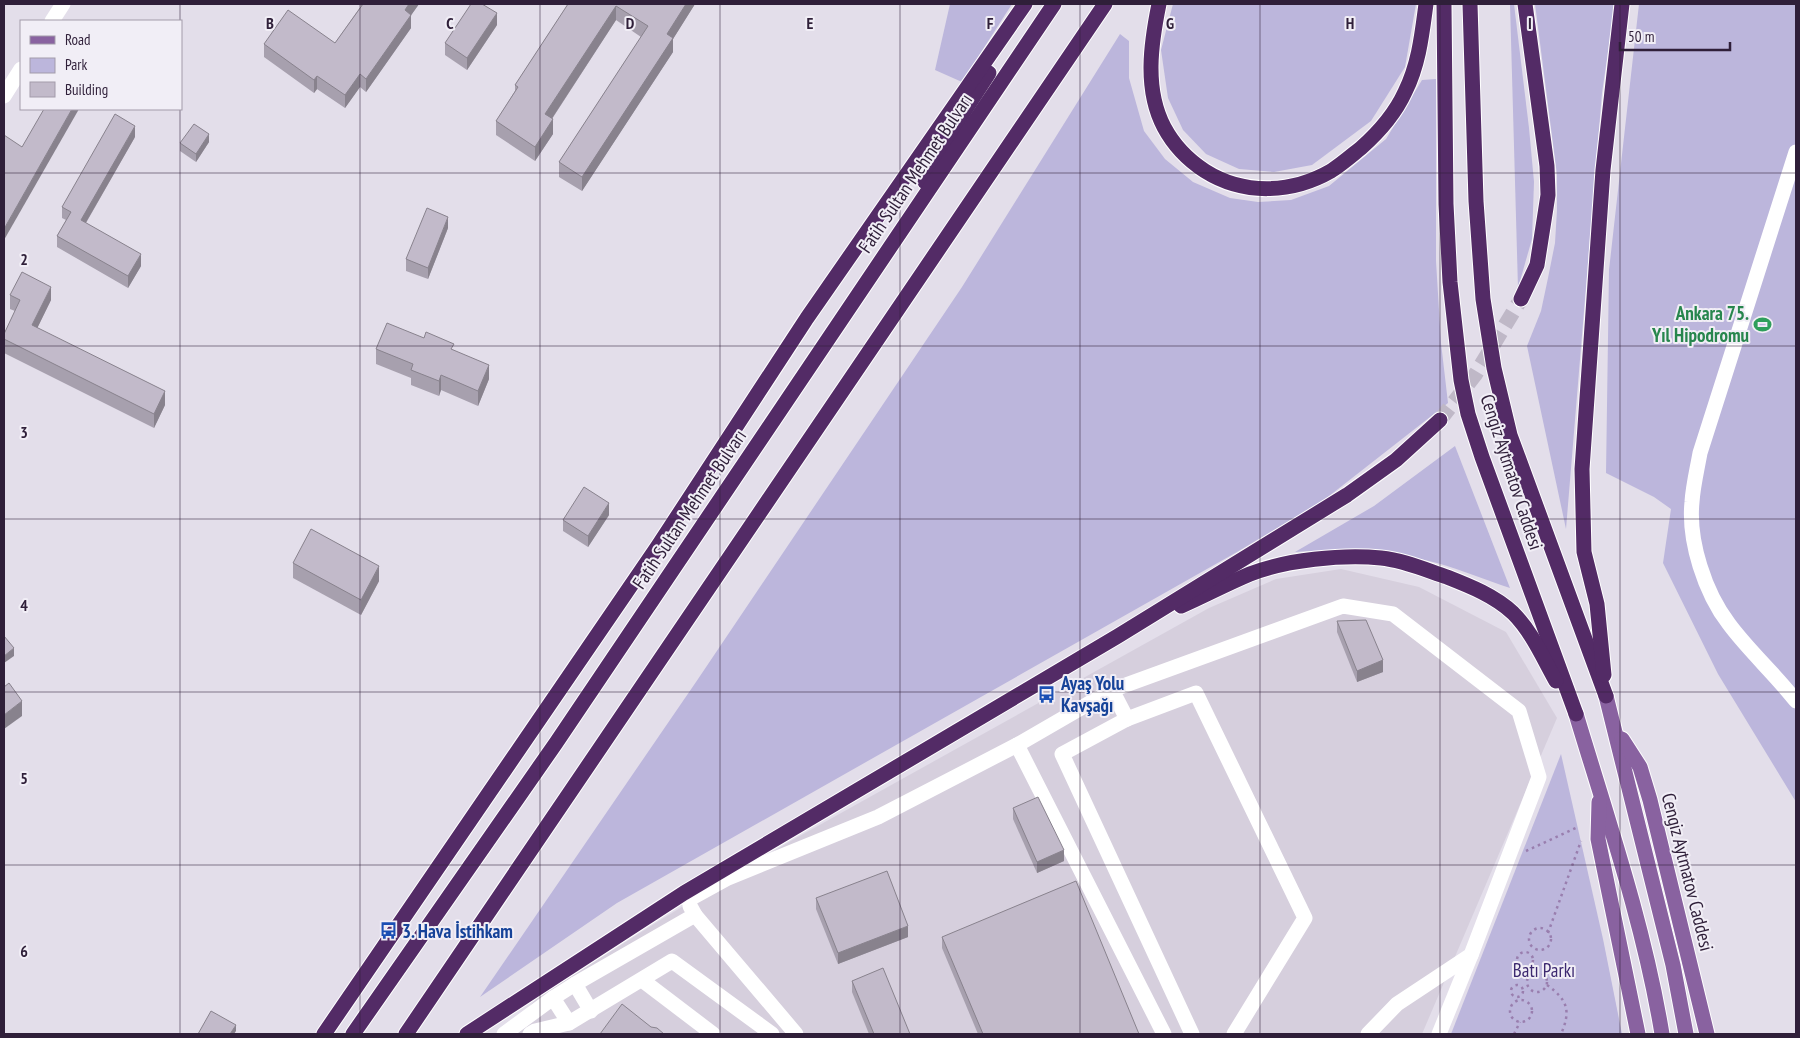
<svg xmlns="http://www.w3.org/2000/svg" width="1800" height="1038" viewBox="0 0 1800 1038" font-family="'PT Sans Narrow',sans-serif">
	<rect width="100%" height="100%" fill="#e3deea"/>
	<polygon fill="#d6cfdd" points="1341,569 1419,587 1506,632 1557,718 1422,1034 504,1034 537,998 662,919 789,842 1209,608 1276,579"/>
	<g fill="#bcb6dc">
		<polygon points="950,4 1012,4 962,82 935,70"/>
		<polygon points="1173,4 1416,4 1405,67 1371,121 1312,165 1274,172 1239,169 1206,154 1183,130 1168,98 1161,50"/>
		<polygon points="1510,4 1514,4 1529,128 1534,182 1532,239 1518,288"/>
		<polygon points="1535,4 1615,4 1602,93 1566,529 1527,346 1541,311 1548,278 1555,243 1557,210 1557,175"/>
		<polygon points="1639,4 1796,4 1796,802 1718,674 1663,563 1671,509 1654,497 1606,473 1609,270"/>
		<polygon points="1120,34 1129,41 1129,78 1144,131 1165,159 1193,182 1230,198 1258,202 1291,200 1329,186 1386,139 1422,80 1436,79 1436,261 1441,343 1448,403 1324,500 1237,552 617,903 480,997 696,682 962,287"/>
		<path d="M 1455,446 L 1510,588 C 1486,580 1462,570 1437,563 C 1390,550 1343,548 1295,552 L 1374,506 Z"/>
		<polygon points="1561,754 1603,939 1622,1034 1451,1034"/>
	</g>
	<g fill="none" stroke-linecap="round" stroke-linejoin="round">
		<polyline stroke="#bfb8c7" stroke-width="15" stroke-dasharray="15 8" stroke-linecap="butt" points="1440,420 1475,375 1521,299"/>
		<defs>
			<g id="major">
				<polyline points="1606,696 1673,965 1686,1034"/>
				<path d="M 1576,714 C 1608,820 1644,925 1662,1034"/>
				<polyline points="1622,739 1640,767 1650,800 1707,1034"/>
				<polyline points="1599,802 1598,839 1638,1034"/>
			</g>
			<g id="highway">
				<path d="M 1159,4 C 1151,43 1144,89 1164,127 C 1173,144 1188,160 1205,171 C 1243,195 1291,194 1331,171 C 1342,164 1351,156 1361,148 C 1379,132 1395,114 1405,92 C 1419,64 1422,34 1426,4"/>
				<polyline points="1444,4 1446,204 1450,282 1461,380 1468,414 1482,457 1576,714"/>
				<polyline points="1470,4 1476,201 1483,299 1494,368 1510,435 1606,696"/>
				<polyline points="925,182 940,149 989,73"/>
				<polyline points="1521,299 1537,265 1548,195 1547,166 1525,4"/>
				<path d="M 1181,606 C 1204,596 1226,584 1250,574 C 1285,560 1343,554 1381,558 C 1403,560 1426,570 1447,577 C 1470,586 1495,596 1513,613 C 1532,632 1543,658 1556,681"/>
				<polyline points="1604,675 1597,604 1584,552 1582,469 1603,170 1622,4"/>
				<polyline points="324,1034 658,546 807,318 1025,4"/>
				<polyline points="353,1034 556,743 1054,4"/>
				<polyline points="406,1034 1105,4"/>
				<polyline points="467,1034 684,893 1118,636 1347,495 1396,460 1440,420"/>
			</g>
		</defs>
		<use href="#major" stroke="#fff" stroke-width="17"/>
		<use href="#highway" stroke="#fff" stroke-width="17"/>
		<g stroke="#997eae" stroke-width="2.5" stroke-dasharray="2.5 4" stroke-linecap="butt">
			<polyline points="1526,851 1578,827"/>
			<circle cx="1540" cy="939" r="11"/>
			<polyline points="1548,933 1581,841"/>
			<circle cx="1525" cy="960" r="8"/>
			<circle cx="1537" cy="982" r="10"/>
			<circle cx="1517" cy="991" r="6"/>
			<path d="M 1547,985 C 1568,1000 1571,1011 1561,1034"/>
			<circle cx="1521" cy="1011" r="11"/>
			<polyline points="1514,1034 1520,1022"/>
		</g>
		<g stroke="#fff" stroke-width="15">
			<polyline points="52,21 63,4"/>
			<polyline points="4,96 21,69"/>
			<path d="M 1796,152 L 1700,453 C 1697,470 1693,486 1692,502 C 1688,541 1705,593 1729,624 C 1749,651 1775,674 1796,701"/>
			<polyline points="1112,690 1127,719"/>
			<polyline points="1017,745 1164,1034"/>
			<polyline points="688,900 728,878 878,817 1017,745 1112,690 1343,606 1393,614 1519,711 1539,777 1471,955 1397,1004 1368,1034"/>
			<polyline points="690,906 695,915 796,1034"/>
			<polyline points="642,980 713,1034"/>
			<polyline points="575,984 591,1011"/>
			<polyline points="553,998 569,1023"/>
			<polyline points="504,1034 553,998 575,984 695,915"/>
			<polyline points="530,1034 535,1031 569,1023 672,961 772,1034"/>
			<polyline points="1192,1034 1062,754 1127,719 1196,693 1305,918 1234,1034"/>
			<polyline points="1439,1034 1471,955"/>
		</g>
		<use href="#major" stroke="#8962a0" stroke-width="15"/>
		<use href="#highway" stroke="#532b66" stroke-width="15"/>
	</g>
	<g fill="#a7a0ae">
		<polygon points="358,4 419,4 411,15 411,28 366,92 360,87 345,108 317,89 314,93 264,57 264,44 335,43 361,6"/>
		<polygon points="568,4 695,4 673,39 673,52 582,191 559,177 559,162 641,37 616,20 552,119 553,134 535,161 496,135 496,121 515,91 515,85"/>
		<polygon points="497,25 467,70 445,55 445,43"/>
		<polygon points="135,137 86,223 141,266 128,288 57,247 57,236 66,220 62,218 62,207"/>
		<polygon points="209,142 196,162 180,151 180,143"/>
		<polygon points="448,228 428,279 406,271 406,259"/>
		<polygon points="10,295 51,300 37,328 165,405 154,428 4,353 4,334 15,311 10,309"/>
		<polygon points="376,349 454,350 489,379 478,406 441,390 439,396 411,385 411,378 376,364"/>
		<polygon points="609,515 588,547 563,531 563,520"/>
		<polygon points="293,563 379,581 361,615 293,578"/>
		<polygon points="1337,621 1383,672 1357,682 1337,632"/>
		<polygon points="1013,808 1064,861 1037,873 1013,819"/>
		<polygon points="816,898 908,937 838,964 816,909"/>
		<polygon points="942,937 1139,1034 978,1034 942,948"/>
		<polygon points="852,981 910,1034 869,1034 852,992"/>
	</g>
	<g fill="#88828d">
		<polygon points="409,4 419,4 405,24 405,10"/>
		<polygon points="686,4 695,4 673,39 673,52 582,191 582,177 667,34"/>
		<polygon points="616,6 616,20 545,129 545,114"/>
		<polygon points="497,13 497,25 467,70 467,58"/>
		<polygon points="411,15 411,28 366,92 366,79"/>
		<polygon points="360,74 360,87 345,108 345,95"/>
		<polygon points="317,76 317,89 314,93 314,80"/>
		<polygon points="72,109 79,109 4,240 4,229"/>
		<polygon points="553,119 553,134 535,161 535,147"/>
		<polygon points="135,126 135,137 81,231 81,220"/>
		<polygon points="209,134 209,142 196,162 196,154"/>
		<polygon points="448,217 448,228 428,279 428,268"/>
		<polygon points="141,254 141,266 128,288 128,276"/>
		<polygon points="51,287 51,300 32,339 32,325"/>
		<polygon points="489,365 489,379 478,406 478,391"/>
		<polygon points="441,375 441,390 439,396 439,381"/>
		<polygon points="165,391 165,405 154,428 154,414"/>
		<polygon points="609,503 609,515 588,547 588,536"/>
		<polygon points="379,566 379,581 361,615 361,600"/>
		<polygon points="14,648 14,656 4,663 4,656"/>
		<polygon points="1383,660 1383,672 1357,682 1357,671"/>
		<polygon points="22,701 22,716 4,729 4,715"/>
		<polygon points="1064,850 1064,861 1037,873 1037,862"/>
		<polygon points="908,926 908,937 838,964 838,953"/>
		<polygon points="236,1025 236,1031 234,1034 230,1034"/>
	</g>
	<g fill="#c2baca" stroke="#88828d">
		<polygon points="363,4 409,4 405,10 411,15 366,79 360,74 345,95 317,76 314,80 264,44 288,10 335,43"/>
		<polygon points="471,4 482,4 497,13 467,58 445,43"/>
		<polygon points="568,4 686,4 667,34 673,38 582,177 559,162 648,26 616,6 545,114 553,119 535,147 496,121 518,87 515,85"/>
		<polygon points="44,109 72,109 4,229 4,135 22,147"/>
		<polygon points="115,114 135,126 81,220 141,254 128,276 57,236 71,212 62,207"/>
		<polygon points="194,124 209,134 196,154 180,143"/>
		<polygon points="427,208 448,217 428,268 406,259"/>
		<polygon points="22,272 51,287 32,325 165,391 154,414 4,339 4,334 20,300 10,295"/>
		<polygon points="387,323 424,338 426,332 454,344 451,349 489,365 478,391 441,375 439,381 411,370 413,364 376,349"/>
		<polygon points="584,487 609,503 588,536 563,520"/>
		<polygon points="311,529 379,566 361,600 293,563"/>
		<polygon points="1366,620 1383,660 1357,671 1337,621"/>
		<polygon points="4,636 14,648 4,656"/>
		<polygon points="9,683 22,701 4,715 4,687"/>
		<polygon points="1038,797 1064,850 1037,862 1013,808"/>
		<polygon points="887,871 908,926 838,953 816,898"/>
		<polygon points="1076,881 1139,1034 983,1034 942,937"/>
		<polygon points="883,968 910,1034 874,1034 852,981"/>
		<polygon points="622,1004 651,1027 657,1028 664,1034 600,1034"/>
		<polygon points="211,1011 236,1025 230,1034 198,1034"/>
	</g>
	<path fill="none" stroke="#2f1f39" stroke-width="1" stroke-opacity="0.55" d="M 180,4 L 180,21M 360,4 L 360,1034M 540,4 L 540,1034M 720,4 L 720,1034M 900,4 L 900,1034M 1080,4 L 1080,1034M 1260,4 L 1260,1034M 1440,4 L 1440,1034M 1620,4 L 1620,1034M 180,109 L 180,1034M 4,173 L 1796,173M 4,346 L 1796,346M 4,519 L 1796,519M 4,692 L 1796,692M 4,865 L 1796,865"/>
	<defs>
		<symbol id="stadium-bare" viewBox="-9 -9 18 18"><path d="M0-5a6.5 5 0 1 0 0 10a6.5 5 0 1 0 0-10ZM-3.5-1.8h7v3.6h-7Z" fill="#2e9e5b" stroke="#f1eef6" stroke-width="2.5" paint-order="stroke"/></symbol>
		<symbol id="bus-bare" viewBox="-9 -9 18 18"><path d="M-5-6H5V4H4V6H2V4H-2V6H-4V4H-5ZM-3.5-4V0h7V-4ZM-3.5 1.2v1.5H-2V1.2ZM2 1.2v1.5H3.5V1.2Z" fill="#1a4fb4" stroke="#f1eef6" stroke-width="2.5" paint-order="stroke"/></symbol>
	</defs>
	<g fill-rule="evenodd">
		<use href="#stadium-bare" x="1750" y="312" width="25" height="25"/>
		<use href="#bus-bare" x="1034" y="682" width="25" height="25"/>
		<use href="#bus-bare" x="376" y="918" width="25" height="25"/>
	</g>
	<g text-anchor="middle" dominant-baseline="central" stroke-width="4" stroke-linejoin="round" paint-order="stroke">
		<g font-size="19" fill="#2f1f39" stroke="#f1eef6">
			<text transform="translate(915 173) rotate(-56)">Fatih Sultan Mehmet Bulvarı</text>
			<text transform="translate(1512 472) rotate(72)">Cengiz Aytmatov Caddesi</text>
			<text transform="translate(689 509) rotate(-56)">Fatih Sultan Mehmet Bulvarı</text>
			<text transform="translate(1688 872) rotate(76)">Cengiz Aytmatov Caddesi</text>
		</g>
		<g font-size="19" font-weight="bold" fill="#27864d" stroke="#f1eef6" text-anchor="end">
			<text x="1749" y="313">Ankara 75.<tspan x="1749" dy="22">Yıl Hipodromu</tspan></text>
		</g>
		<g font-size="19" font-weight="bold" fill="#164399" stroke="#f1eef6" text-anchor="start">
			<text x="1061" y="683">Ayaş Yolu<tspan x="1061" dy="22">Kavşağı</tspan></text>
			<text x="402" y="931">3. Hava İstihkam</text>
		</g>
		<g font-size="19" fill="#3d2970" stroke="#f1eef6">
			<text x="1544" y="970">Batı Parkı</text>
		</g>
	</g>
	<g font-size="16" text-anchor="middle" font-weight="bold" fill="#2f1f39" stroke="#f1eef6" stroke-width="4" stroke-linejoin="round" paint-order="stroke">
		<text x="270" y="29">B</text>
		<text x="450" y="29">C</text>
		<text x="630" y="29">D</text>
		<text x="810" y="29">E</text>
		<text x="990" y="29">F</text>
		<text x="1170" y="29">G</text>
		<text x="1350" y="29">H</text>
		<text x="1530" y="29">I</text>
		<text x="24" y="265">2</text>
		<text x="24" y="438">3</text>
		<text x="24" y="611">4</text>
		<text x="24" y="784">5</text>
		<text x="24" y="957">6</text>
	</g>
	<rect width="1800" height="1038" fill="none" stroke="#2f1f39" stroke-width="10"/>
	<rect x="20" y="20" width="162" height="90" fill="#f1eef6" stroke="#a39baa"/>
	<rect x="30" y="36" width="25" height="8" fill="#8962a0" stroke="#a39baa"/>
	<text x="65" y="45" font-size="15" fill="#2f1f39">Road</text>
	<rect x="30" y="58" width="25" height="15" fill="#bcb6dc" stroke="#a39baa"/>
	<text x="65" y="70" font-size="15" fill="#2f1f39">Park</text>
	<rect x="30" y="82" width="25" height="15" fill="#c2baca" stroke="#a39baa"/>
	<text x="65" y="95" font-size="15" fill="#2f1f39">Building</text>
	<path d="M1620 42v8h110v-8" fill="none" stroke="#2f1f39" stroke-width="2.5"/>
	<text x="1628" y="42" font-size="15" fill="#2f1f39" stroke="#f1eef6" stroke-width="4" paint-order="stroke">50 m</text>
</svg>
